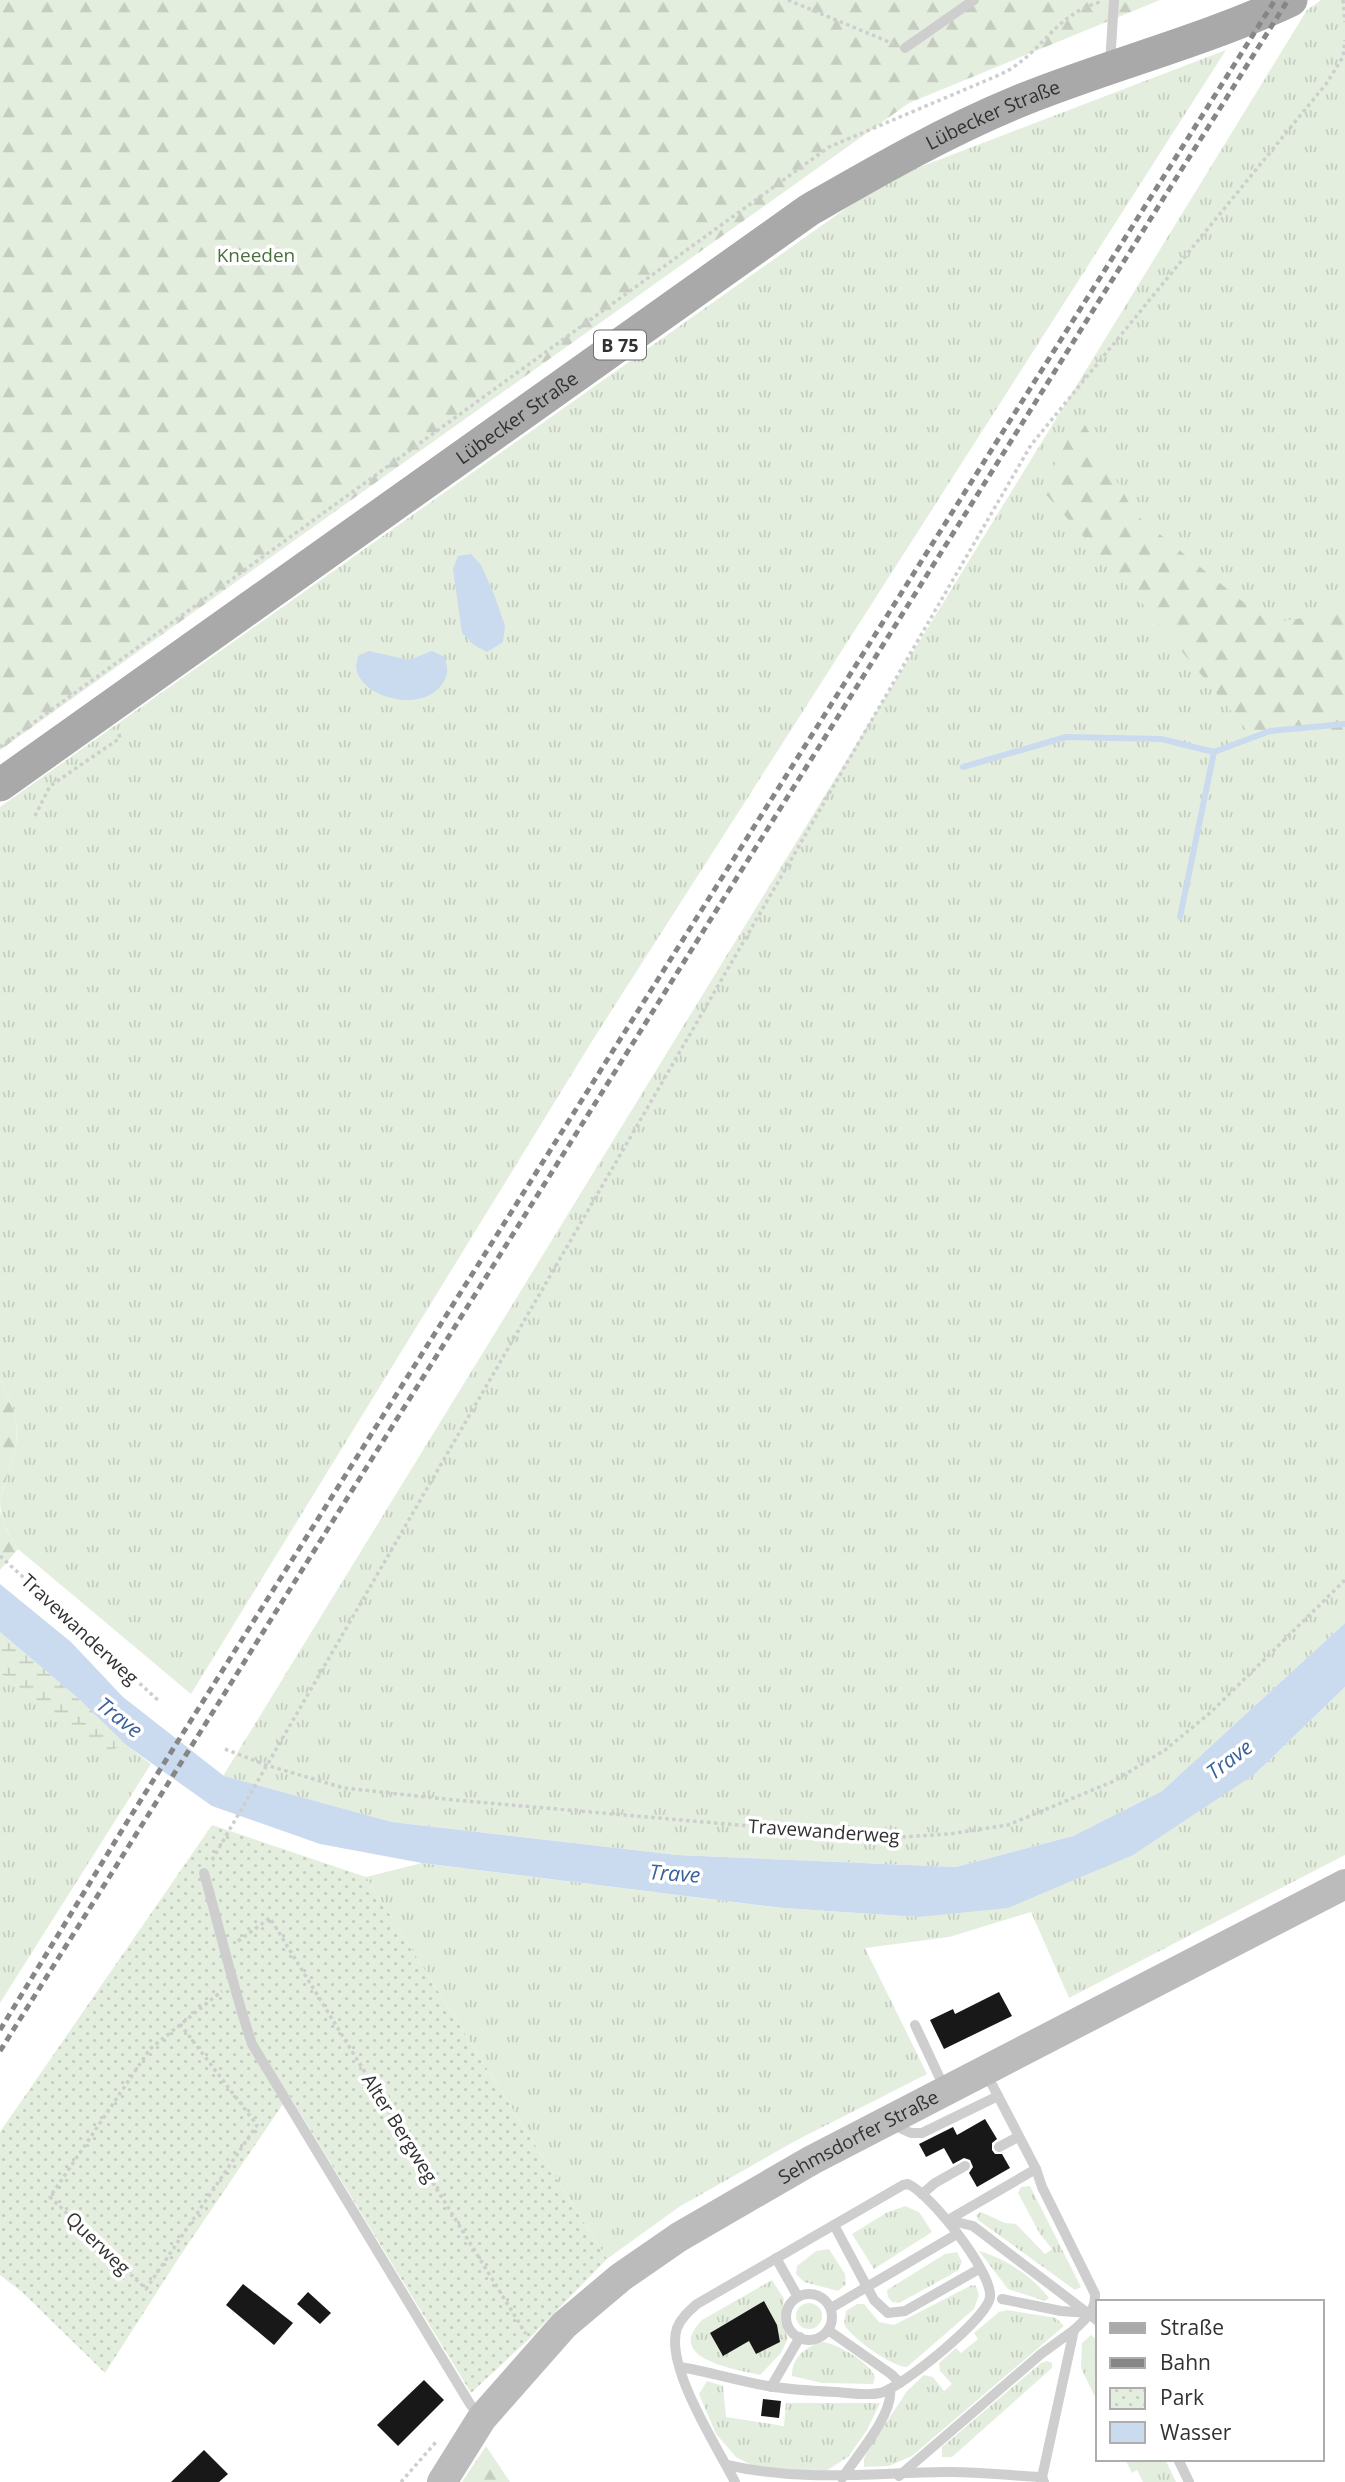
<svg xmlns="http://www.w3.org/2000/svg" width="1345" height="2482" viewBox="0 0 1345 2482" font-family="'Open Sans',sans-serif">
	<defs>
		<pattern id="grass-tufts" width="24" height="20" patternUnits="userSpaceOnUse" patternTransform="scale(1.75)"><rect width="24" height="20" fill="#e4eede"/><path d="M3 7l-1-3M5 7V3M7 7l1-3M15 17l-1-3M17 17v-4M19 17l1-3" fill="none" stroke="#c4cdbf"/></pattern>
		<pattern id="forest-firs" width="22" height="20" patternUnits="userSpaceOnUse" patternTransform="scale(1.75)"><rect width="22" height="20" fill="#e4eede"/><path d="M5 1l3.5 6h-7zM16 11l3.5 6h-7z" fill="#c4cdbf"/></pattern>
		<pattern id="wetland-marsh" width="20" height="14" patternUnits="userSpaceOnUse" patternTransform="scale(1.75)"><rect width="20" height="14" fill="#e4eede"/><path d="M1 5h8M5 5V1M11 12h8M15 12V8" fill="none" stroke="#c4cdbf"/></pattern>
		<pattern id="park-dots" width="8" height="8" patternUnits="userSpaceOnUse" patternTransform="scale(1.75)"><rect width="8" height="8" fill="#e4eede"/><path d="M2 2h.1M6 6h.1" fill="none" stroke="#c4cdbf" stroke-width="1.8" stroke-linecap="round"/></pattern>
	</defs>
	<rect width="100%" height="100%" fill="#fff"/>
	<g fill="url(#grass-tufts)">
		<polygon points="1321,0 1345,0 1345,1623 1162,1791 1073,1836 956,1867 677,1855 392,1822 223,1776 1307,10"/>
		<path d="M 1226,50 L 594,1038 L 191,1694 L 18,1549 C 8,1534 0,1519 0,1501 C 15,1446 29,1434 0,1379 L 0,807 L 886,180 Z"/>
		<polygon points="0,1673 104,1751 126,1745 151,1764 0,2003"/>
		<polygon points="1345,1687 1345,1855 1069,1998 1031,1912 949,1937 865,1948 927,2074 797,2140 679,2207 607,2259 366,1877 422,1863 783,1908 918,1917 1255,1774"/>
		<polygon points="1030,2186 1081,2287 1075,2290 978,2220 976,2215 981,2212 1005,2223 1016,2224 1045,2254 1052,2249 1040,2234 1018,2193 1021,2187"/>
		<polygon points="905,2206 919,2212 932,2232 874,2269 852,2234 886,2213"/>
		<polygon points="829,2249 845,2274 846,2284 838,2291 804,2282 796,2274 797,2266 816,2251"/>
		<path d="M 979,2251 C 1005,2258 1033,2277 1049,2298 L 1045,2301 L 1008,2289 Z"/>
		<polygon points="957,2252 962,2262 958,2270 952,2274 899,2303 892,2302 888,2297 887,2290 945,2254"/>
		<path d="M 772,2280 L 784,2299 L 781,2322 L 788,2338 L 781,2353 L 760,2375 C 736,2369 663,2359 702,2320 Z"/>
		<path d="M 972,2285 L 976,2286 L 979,2295 L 974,2309 L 907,2367 C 892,2367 850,2337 844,2324 L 846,2311 L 857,2304 L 864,2304 L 879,2322 L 894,2325 Z"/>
		<circle cx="809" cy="2316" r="13"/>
		<polygon points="1007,2310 1056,2318 1064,2326 912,2456 889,2466 864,2467 864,2459 867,2452 907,2391 924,2375 933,2377 944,2391 952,2384 940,2371 939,2363 956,2348 961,2353 978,2339 974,2333 999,2312"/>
		<polygon points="1091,2335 1098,2341 1098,2403 1081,2368 1082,2343"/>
		<path d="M 823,2342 C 838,2344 870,2363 875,2377 L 873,2384 L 822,2383 L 792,2376 C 791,2358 806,2346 823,2342 Z"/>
		<polygon points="1047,2361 1052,2363 1052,2368 952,2457 942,2457 942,2447 1041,2363"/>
		<polygon points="707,2381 723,2386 726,2417 784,2426 786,2403 880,2403 867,2430 848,2457 826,2471 757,2468 736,2457 716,2434 699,2394"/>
		<polygon points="1125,2459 1165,2459 1176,2482 1143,2482 1137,2470 1132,2473"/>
	</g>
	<g fill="url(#forest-firs)">
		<polygon points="0,0 1160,0 909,103 0,750"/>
		<polygon points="1080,416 1136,515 1269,623 1345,612 1345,739 1250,734 1132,591 1042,490"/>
		<path d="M 0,1379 C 29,1434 15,1446 0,1501 Z"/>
		<polygon points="0,1511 7,1531 18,1549 0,1570"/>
		<polygon points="486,2446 510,2482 462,2482"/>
	</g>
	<polygon fill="url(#wetland-marsh)" points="0,1632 79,1699 126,1745 104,1752 0,1673"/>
	<polygon fill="url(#park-dots)" points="212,1825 366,1877 607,2259 529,2339 471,2393 289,2095 180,2256 105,2373 23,2293 0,2275 0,2132"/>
	<g fill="#cadaef">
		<polygon points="471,554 481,565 494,594 505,626 503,642 487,652 474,645 462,633 453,569 458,556"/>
		<path d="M 369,651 L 409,660 L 432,651 L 445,657 C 446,662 448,669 447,674 C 434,717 360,701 356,667 C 356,663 358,660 358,656 Z"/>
		<polygon points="0,1584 71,1642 123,1697 224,1776 392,1822 677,1855 956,1867 1073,1836 1162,1791 1345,1623 1345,1687 1255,1774 1133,1855 1008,1908 918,1917 783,1908 422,1863 320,1844 212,1806 126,1745 79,1699 0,1632"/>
	</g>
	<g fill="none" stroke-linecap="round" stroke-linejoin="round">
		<g stroke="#cadaef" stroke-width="6">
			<polyline points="963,767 1066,737 1161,739 1214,752 1270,731 1345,724"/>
			<polyline points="1180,917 1214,752"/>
		</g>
	</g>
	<g fill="#181818">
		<polygon points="999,1992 1012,2016 944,2049 930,2020 953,2009 955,2014"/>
		<polygon points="985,2119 997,2139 992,2143 992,2150 995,2154 1002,2154 1010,2168 977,2187 969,2173 973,2167 970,2160 964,2158 953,2164 944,2148 926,2157 919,2144 953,2127 957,2135"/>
		<polygon points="243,2284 293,2323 274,2345 226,2305"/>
		<polygon points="308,2292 331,2313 320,2324 297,2304"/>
		<polygon points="764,2301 777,2325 780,2342 756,2354 749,2341 723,2356 710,2333"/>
		<polygon points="424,2380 444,2400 398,2446 377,2425"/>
		<polygon points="763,2399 781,2401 779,2418 761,2416"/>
		<polygon points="204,2450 228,2474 219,2482 171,2482"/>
	</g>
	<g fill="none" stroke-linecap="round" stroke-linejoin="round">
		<g stroke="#cecece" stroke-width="3.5" stroke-dasharray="3.5 3.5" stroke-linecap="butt">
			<polyline points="788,0 894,44"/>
			<polyline points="1343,0 1345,22"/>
			<path d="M 0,747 L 829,147 L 992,78 C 999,75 1006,72 1012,68 C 1046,46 1056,15 1100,2"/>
			<polyline points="35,816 50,786 120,738 119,734"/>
			<polyline points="0,1556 160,1702"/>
			<polyline points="225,1749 266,1765 344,1788 454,1800 886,1838 949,1834 1008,1825 1114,1781 1165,1750 1211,1712 1345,1580"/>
			<polyline points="212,1860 1031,445 1326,84 1343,57 1345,40"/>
			<polyline points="238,1941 270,1918 526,2334"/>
			<polyline points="180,2024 257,2125 146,2289 50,2197 150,2049 222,1991"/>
			<polyline points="401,2482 436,2442"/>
		</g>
		<g stroke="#cecece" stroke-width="10">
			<polyline points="905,48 974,0"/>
			<polyline points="1110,64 1114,0"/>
			<path d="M 204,1873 C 220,1930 233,1988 252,2044 L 470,2404 L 480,2416"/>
			<polyline points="915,2025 945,2089"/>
			<path d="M 986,2073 L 1036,2169 L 1042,2187 L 1095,2294 C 1096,2310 1086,2319 1074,2330 L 1041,2482"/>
			<polyline points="891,2124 911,2133 922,2133 998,2096"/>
			<polyline points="999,2147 1018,2137"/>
			<polyline points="922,2194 935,2183 965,2166"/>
			<polyline points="948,2220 973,2226 1098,2321"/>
			<polyline points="948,2220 1036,2169"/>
			<polyline points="834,2225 874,2300 888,2313 905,2311 979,2269"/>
			<polyline points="776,2258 798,2297"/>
			<circle cx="809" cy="2317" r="23"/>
			<polyline points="1002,2299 1061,2311 1088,2313"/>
			<polyline points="831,2308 957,2234"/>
			<polyline points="828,2330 891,2374 900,2383"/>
			<path d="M 680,2367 C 710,2372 739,2381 768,2386 C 791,2390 815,2391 837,2392 C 851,2393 866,2396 880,2393 C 901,2388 988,2318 990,2297 C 993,2273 931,2194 908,2184 L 903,2185 L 697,2304 C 689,2311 681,2318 677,2328 C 664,2366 718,2448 735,2482"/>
			<polyline points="771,2387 800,2337"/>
			<polyline points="1178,2459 1189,2482"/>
			<path d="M 727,2465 C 802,2482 869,2473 945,2472 C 977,2471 1010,2476 1042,2477 L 1044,2482"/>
			<polyline points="899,2476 1041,2354 1074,2330"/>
			<path d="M 842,2478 C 856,2457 894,2414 890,2389"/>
		</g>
		<path stroke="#bbb" stroke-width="30" id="s1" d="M 442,2482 L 482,2418 L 564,2325 L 621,2277 L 679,2237 L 812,2160 L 1345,1884"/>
		<path stroke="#a9a9a9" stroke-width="33" id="s2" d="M 0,785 L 809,210 C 877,171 944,132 1017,102 C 1107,65 1203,42 1291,0"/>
		<g stroke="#868686" stroke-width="5" stroke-dasharray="7 5" stroke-linecap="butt">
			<polyline points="0,2030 127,1822 1275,0"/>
			<polyline points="0,2051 1288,0"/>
		</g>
	</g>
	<g text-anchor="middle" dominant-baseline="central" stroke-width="7" stroke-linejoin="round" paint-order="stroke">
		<rect fill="#fff" stroke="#6f6f6f" stroke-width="2" x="594" y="330.5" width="52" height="29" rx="5"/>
		<g font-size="18" font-weight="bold" fill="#313131">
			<text x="620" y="345">B 75</text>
		</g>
		<g font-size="19" fill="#313131" stroke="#fff">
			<text stroke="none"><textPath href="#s2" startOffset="1200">Lübecker Straße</textPath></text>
			<text stroke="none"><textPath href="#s2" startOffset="634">Lübecker Straße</textPath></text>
			<text transform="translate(80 1629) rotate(43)">Travewanderweg</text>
			<text transform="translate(824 1831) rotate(4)">Travewanderweg</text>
			<text transform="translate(400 2128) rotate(58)">Alter Bergweg</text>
			<text stroke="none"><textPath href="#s1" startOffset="550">Sehmsdorfer Straße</textPath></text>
			<text transform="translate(98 2243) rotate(44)">Querweg</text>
		</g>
		<g font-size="19" fill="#4a703b" stroke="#fff">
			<text x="256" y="255">Kneeden</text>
		</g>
		<g font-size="21" font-style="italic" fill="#396299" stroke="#fff">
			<text transform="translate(120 1717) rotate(38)">Trave</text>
			<text transform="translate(1229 1759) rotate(-37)">Trave</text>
			<text transform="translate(675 1873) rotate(4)">Trave</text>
		</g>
	</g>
	<rect x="1096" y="2300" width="228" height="161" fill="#ffffff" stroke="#adadad" stroke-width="2"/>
	<rect x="1110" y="2323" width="35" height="10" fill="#a9a9a9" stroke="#adadad" stroke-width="2"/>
	<text x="1160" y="2335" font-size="21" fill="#313131">Straße</text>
	<rect x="1110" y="2358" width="35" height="10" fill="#868686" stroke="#adadad" stroke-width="2"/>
	<text x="1160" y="2370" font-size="21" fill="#313131">Bahn</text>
	<rect x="1110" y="2388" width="35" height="21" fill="url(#park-dots)" stroke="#adadad" stroke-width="2"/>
	<text x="1160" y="2405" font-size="21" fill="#313131">Park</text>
	<rect x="1110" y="2422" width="35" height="21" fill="#cadaef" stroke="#adadad" stroke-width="2"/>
	<text x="1160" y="2440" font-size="21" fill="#313131">Wasser</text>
</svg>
